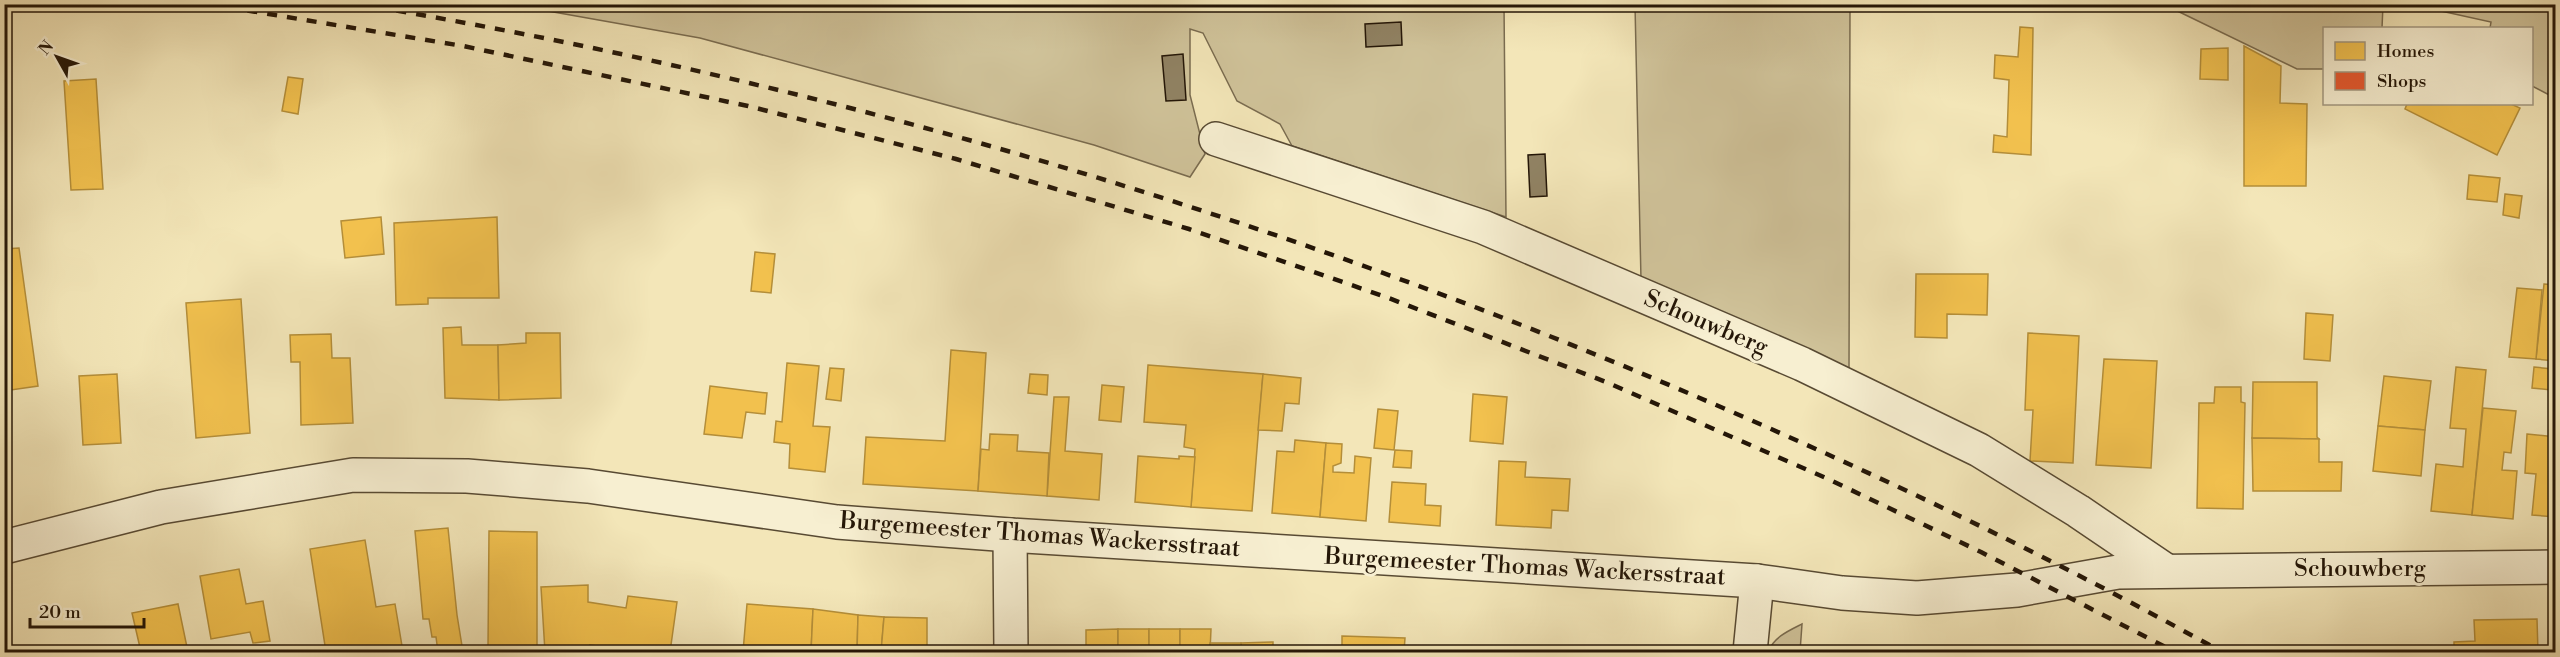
<svg xmlns="http://www.w3.org/2000/svg" width="2560" height="657" viewBox="0 0 2560 657" font-family="'Libre Bodoni',serif">
	<rect width="100%" height="100%" fill="#f3e6b8"/>
	<filter id="stains"><feTurbulence type="fractalNoise" baseFrequency=".00333" numOctaves="4"/><feColorMatrix values="0 0 0 0 .2 0 0 0 0 .09 0 0 0 0 .02 0 0 0 .5 -.17"/></filter>
	<radialGradient id="worn" r=".72"><stop offset=".6" stop-color="#630" stop-opacity="0"/><stop offset="1" stop-color="#630" stop-opacity=".3"/></radialGradient>
	<g fill="#d0c39a" stroke="#7a6c50" stroke-width="1.5">
		<polygon points="514,5 1504,5 1506,217 1292,146 1280,124 1237,101 1203,33 1190,29 1190,95 1205,154 1190,177 1094,145 700,38"/>
		<polygon points="1635,5 1850,5 1849,373 1641,280"/>
		<polygon points="2165,5 2383,5 2382,28 2324,28 2324,69 2297,69"/>
		<polygon points="2426,5 2555,5 2555,98 2532,86 2532,28 2490,28 2491,22 2432,9"/>
		<path d="M 1802,624 L 1800,652 L 1768,652 C 1774,637 1788,631 1802,624 Z"/>
	</g>
	<g fill="#f2c14e" stroke="#b48e39" stroke-width="1.5">
		<polygon points="2020,27 2033,28 2031,155 1993,152 1994,135 2007,137 2009,80 1994,78 1995,55 2018,57"/>
		<polygon points="2244,46 2281,66 2280,103 2307,104 2306,186 2244,186"/>
		<polygon points="2228,48 2228,80 2200,79 2201,49"/>
		<polygon points="288,77 303,79 298,114 282,111"/>
		<polygon points="96,79 103,189 71,190 64,81"/>
		<polygon points="2407,104 2511,104 2520,108 2497,155 2405,109"/>
		<polygon points="2469,175 2500,178 2497,202 2467,199"/>
		<polygon points="2505,194 2522,196 2519,218 2503,215"/>
		<polygon points="381,217 384,254 345,258 341,221"/>
		<polygon points="497,217 499,298 428,298 428,304 396,305 394,223"/>
		<polygon points="19,248 38,386 4,391 4,249"/>
		<polygon points="755,252 775,254 771,293 751,291"/>
		<polygon points="1916,274 1988,274 1987,315 1947,314 1947,338 1915,337"/>
		<polygon points="2544,284 2556,285 2556,361 2536,359"/>
		<polygon points="2517,288 2542,290 2536,359 2509,357"/>
		<polygon points="241,299 250,433 196,438 186,303"/>
		<polygon points="2306,313 2333,315 2330,361 2304,359"/>
		<polygon points="461,327 462,345 498,345 499,400 445,398 443,328"/>
		<polygon points="526,333 560,333 561,398 499,400 498,345 526,343"/>
		<polygon points="2028,333 2079,336 2073,463 2030,461 2033,410 2025,410"/>
		<polygon points="331,334 332,358 350,358 353,423 301,425 300,362 291,362 290,335"/>
		<polygon points="951,350 986,353 978,491 863,484 866,437 945,441"/>
		<polygon points="2104,359 2157,361 2151,468 2096,465"/>
		<polygon points="787,363 819,366 813,426 830,427 825,472 789,468 790,444 774,442 776,421 782,422"/>
		<polygon points="1148,365 1263,374 1252,511 1191,507 1195,449 1184,447 1186,425 1144,422"/>
		<polygon points="2456,367 2486,370 2472,515 2431,511 2436,464 2463,467 2466,429 2450,428"/>
		<polygon points="2534,367 2553,369 2551,390 2532,388"/>
		<polygon points="830,368 844,369 841,401 826,399"/>
		<polygon points="117,374 121,443 83,445 79,376"/>
		<polygon points="1030,374 1048,375 1047,395 1028,393"/>
		<polygon points="1263,374 1301,378 1299,404 1285,403 1282,431 1258,430"/>
		<polygon points="2384,376 2431,381 2425,430 2378,426"/>
		<polygon points="2253,382 2317,382 2317,437 2319,439 2252,438"/>
		<polygon points="1102,385 1124,387 1121,422 1099,420"/>
		<polygon points="710,386 767,393 765,414 746,412 742,438 704,434"/>
		<polygon points="2215,387 2241,387 2241,402 2245,403 2243,509 2197,508 2199,403 2214,403"/>
		<polygon points="1473,394 1507,397 1503,444 1470,441"/>
		<polygon points="1054,397 1069,397 1065,451 1102,454 1099,500 1047,496"/>
		<polygon points="2483,408 2516,411 2511,453 2504,452 2502,470 2517,471 2513,519 2472,515"/>
		<polygon points="1378,409 1398,411 1394,450 1374,448"/>
		<polygon points="2378,426 2425,430 2421,476 2373,471"/>
		<polygon points="990,434 1018,435 1017,451 1049,453 1047,496 978,491 981,449 989,450"/>
		<polygon points="2527,434 2556,437 2556,517 2532,515 2536,474 2525,473"/>
		<polygon points="2252,438 2319,439 2319,462 2342,462 2341,491 2253,491"/>
		<polygon points="1295,440 1326,443 1320,517 1272,513 1277,451 1294,452"/>
		<polygon points="1326,443 1342,444 1341,463 1333,466 1333,472 1354,473 1355,456 1371,458 1366,521 1320,517"/>
		<polygon points="1395,450 1412,451 1411,468 1393,467"/>
		<polygon points="1138,456 1179,459 1179,456 1195,457 1191,507 1135,502"/>
		<polygon points="1499,461 1526,462 1525,477 1570,479 1568,511 1552,510 1551,528 1496,525"/>
		<polygon points="1392,482 1426,484 1425,505 1441,506 1440,526 1389,522"/>
		<polygon points="448,528 457,615 463,652 438,652 436,637 432,637 429,619 423,619 415,531"/>
		<polygon points="489,531 537,532 537,648 488,647"/>
		<polygon points="365,540 376,607 395,604 403,652 326,652 310,549"/>
		<polygon points="239,569 246,604 263,601 270,641 253,643 250,632 211,639 200,576"/>
		<polygon points="588,585 588,602 626,608 628,596 677,602 670,652 621,652 621,650 590,645 591,652 545,652 541,587"/>
		<polygon points="178,604 188,652 141,652 132,613"/>
		<polygon points="747,604 813,609 811,652 743,652"/>
		<polygon points="813,609 858,615 857,652 811,652"/>
		<polygon points="858,615 884,617 881,652 857,652"/>
		<polygon points="884,617 927,618 927,652 881,652"/>
		<polygon points="2537,619 2538,652 2454,652 2454,642 2475,641 2474,620"/>
		<polygon points="1118,629 1118,652 1086,652 1086,630"/>
		<rect x="1118" y="629" width="31" height="23"/>
		<rect x="1149" y="629" width="31" height="23"/>
		<polygon points="1180,629 1211,629 1210,652 1180,652"/>
		<polygon points="1342,636 1405,638 1404,652 1342,652"/>
		<polygon points="1273,642 1273,652 1241,652 1241,643"/>
		<rect x="1210" y="643" width="31" height="9"/>
		<polygon points="1439,649 1484,650 1483,652 1439,652"/>
		<polygon points="1565,650 1585,650 1584,652 1565,652"/>
		<polygon points="1625,650 1675,651 1675,652 1625,652"/>
	</g>
	<polygon fill="#e4572e" stroke="#a42" stroke-width="1.5" points="1517,647 1554,648 1554,652 1517,652"/>
	<g fill="#908263" stroke="#241607" stroke-width="1.5">
		<polygon points="1401,22 1402,45 1366,47 1365,24"/>
		<polygon points="1183,54 1186,100 1166,101 1162,56"/>
		<polygon points="1545,154 1547,196 1530,197 1528,155"/>
	</g>
	<g fill="none" stroke-linecap="round" stroke-linejoin="round">
		<defs>
			<g id="street">
				<polyline points="1216,139 1483,227 1802,364 1979,450 2078,511 2165,570"/>
				<polyline points="1010,535 1011,652"/>
				<polyline points="4,547 161,507 353,475 467,476 588,486 837,522 1010,535 1757,581 1842,593 1917,598 2017,590 2118,572 2556,567"/>
				<polyline points="1750,652 1757,581"/>
			</g>
		</defs>
		<use href="#street" stroke="#584a33" stroke-width="36"/>
		<use href="#street" stroke="#f7efd1" stroke-width="33"/>
		<g stroke="#241607" stroke-width="4.5" stroke-dasharray="10 10" stroke-linecap="butt">
			<polyline points="208,4 463,46 748,106 956,159 1189,229 1386,297 1606,382 1826,478 1981,552 2175,652"/>
			<path d="M 357,4 C 830,82 1290,220 1730,411 C 1898,484 2062,563 2222,652"/>
		</g>
	</g>
	<g text-anchor="middle" dominant-baseline="central" stroke-width="6" stroke-linejoin="round" paint-order="stroke">
		<g font-size="24" fill="#241607" stroke="#f7efd1">
			<text transform="translate(1706 323) rotate(23)">Schouwberg</text>
			<text transform="translate(1040 535) rotate(4)">Burgemeester Thomas Wackersstraat</text>
			<text transform="translate(1525 567) rotate(3)">Burgemeester Thomas Wackersstraat</text>
			<text x="2360" y="569">Schouwberg</text>
		</g>
	</g>
	<rect width="2560" height="657" fill="none" stroke="#f3e6b8" stroke-width="24"/>
	<rect x="6" y="6" width="2548" height="645" fill="none" stroke="#241607" stroke-width="3"/>
	<rect x="12" y="12" width="2536" height="633" fill="none" stroke="#241607" stroke-width="1.5"/>
	<rect x="2323" y="27" width="210" height="78" fill="#f7efd1" stroke="#a39880" stroke-width="1.5"/>
	<rect x="2335" y="42" width="30" height="18" fill="#f2c14e" stroke="#a39880" stroke-width="1.5"/>
	<text x="2377" y="57" font-size="18" fill="#241607">Homes</text>
	<rect x="2335" y="72" width="30" height="18" fill="#e4572e" stroke="#a39880" stroke-width="1.5"/>
	<text x="2377" y="87" font-size="18" fill="#241607">Shops</text>
	<g transform="translate(57 57) rotate(310)" stroke="#f7efd1" stroke-width="4.5" paint-order="stroke">
	<path d="M0-4.5L10 22L0 15L-10 22Z" fill="#241607"/>
	<text y="-9" font-size="16" font-weight="bold" text-anchor="middle" fill="#241607">N</text>
	</g>
	<path d="M30 618v9h114v-9" fill="none" stroke="#241607" stroke-width="3"/>
	<text x="39" y="618" font-size="18" fill="#241607" stroke="#f7efd1" stroke-width="4.5" paint-order="stroke">20 m</text>
	<rect width="100%" height="100%" filter="url(#stains)"/>
	<rect width="100%" height="100%" fill="url(#worn)"/>
</svg>
